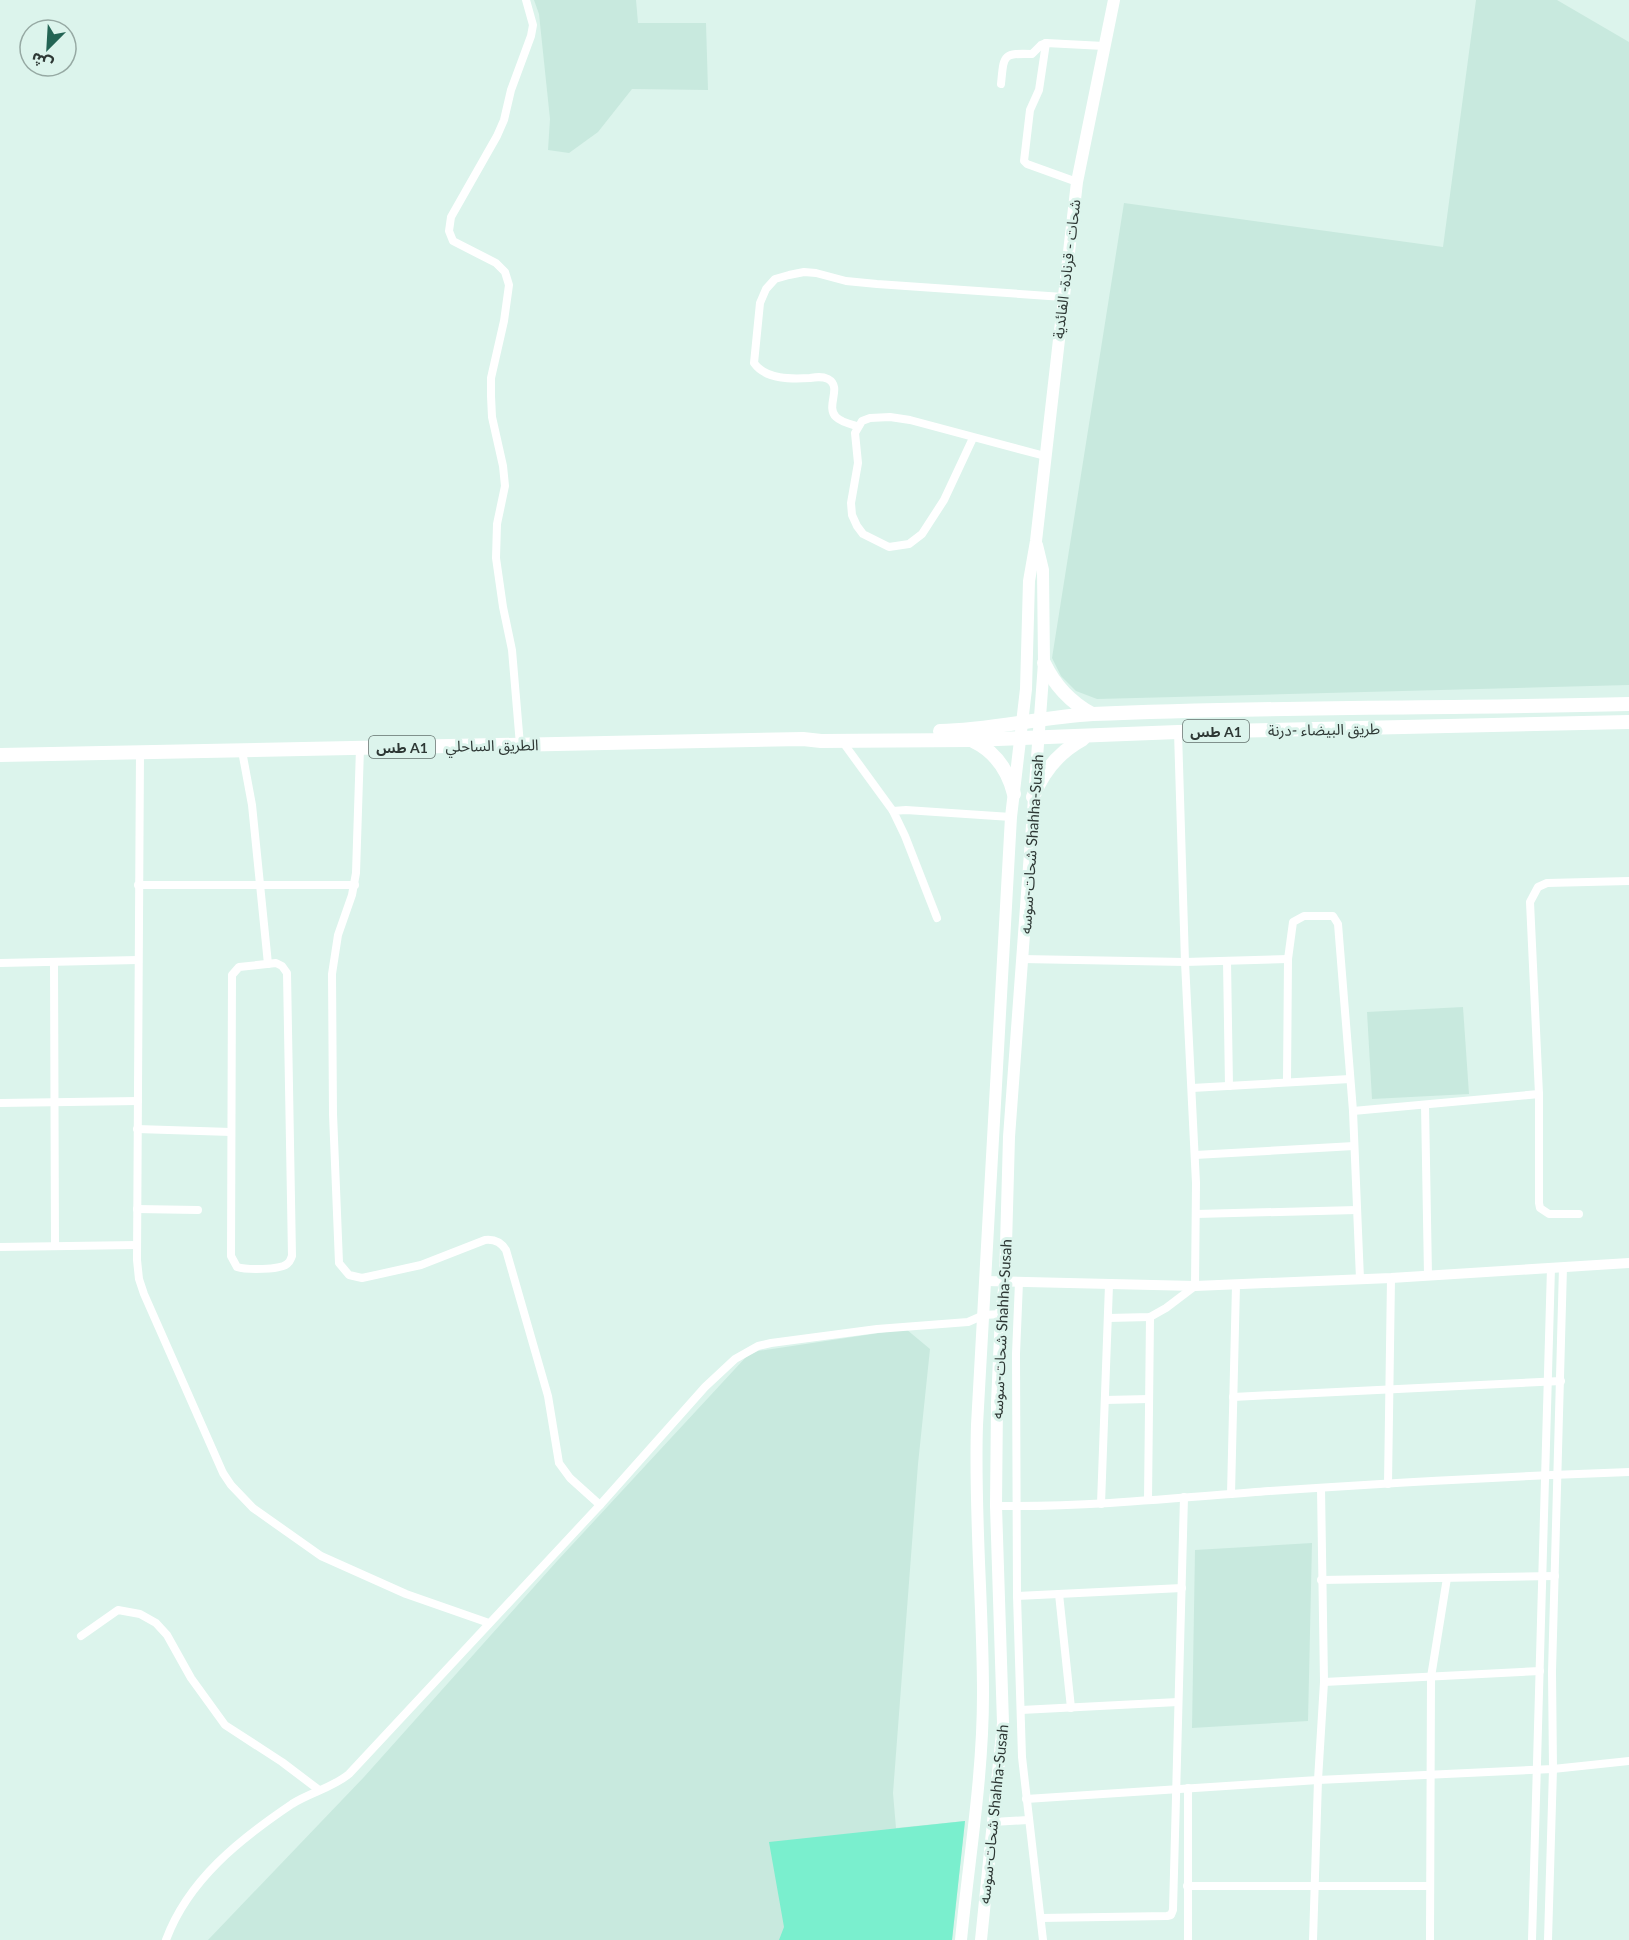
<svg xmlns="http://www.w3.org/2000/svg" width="1629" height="1940" viewBox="0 0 1629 1940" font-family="Lato,'Noto Sans Arabic',sans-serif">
	<rect width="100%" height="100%" fill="#dcf4ec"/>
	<g fill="#c8e9de">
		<polygon points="534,0 636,0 638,23 706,23 708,90 632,89 598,132 569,153 548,150 550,119 539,14"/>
		<polygon points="1476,0 1557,0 1629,42 1629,685 1097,699 1076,691 1061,676 1052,658 1124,203 1443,247"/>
		<polygon points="1463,1007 1469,1094 1372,1099 1367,1012"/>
		<polygon points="906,1329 930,1349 918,1464 893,1793 896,1828 965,1821 952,1940 208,1940 364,1777 558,1560 746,1357 758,1351"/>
		<polygon points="1312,1543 1308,1721 1192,1728 1195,1550"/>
	</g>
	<polygon fill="#7aefce" points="965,1821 952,1940 779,1940 784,1927 769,1842"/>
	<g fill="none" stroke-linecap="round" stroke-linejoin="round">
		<g stroke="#fff" stroke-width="8">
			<polyline points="1046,43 1039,90 1030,110 1024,161 1027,164 1077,182"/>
			<path d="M 1001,84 C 1004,55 1002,53 1032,54 L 1041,45 L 1046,43 L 1104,46"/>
			<path d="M 857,426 C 850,424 841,422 836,417 C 825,406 843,387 828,379 C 822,376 816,377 810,378 C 792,379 766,380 754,363 L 760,303 L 766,289 L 775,279 L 789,275 L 804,272 L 816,273 L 846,281 L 877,284 L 1063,297"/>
			<polyline points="973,438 944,500 922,534 909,544 889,547 863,534 857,526 852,515 851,503 858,463 855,433 862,421 870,418 890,417 910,420 1045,456"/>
			<polyline points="842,741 893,811"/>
			<polyline points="520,745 512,650 503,607 496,558 497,524 505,486 503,466 492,417 491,396 491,378 504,321 509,285 505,272 496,263 453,241 449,231 451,217 497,136 504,120 511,90 531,36 533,25 526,0"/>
			<path d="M 360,748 L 356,873 L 352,895 L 338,935 L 332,974 L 333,1114 L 339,1263 L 349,1275 L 362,1278 L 421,1265 L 485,1240 C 494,1239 501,1242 506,1250 L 548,1396 L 559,1463 L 570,1478 L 600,1505"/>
			<polyline points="242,751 252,805 268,964"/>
			<polyline points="140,752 137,1260 139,1279 144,1294 223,1473 231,1485 253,1508 321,1556 406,1594 489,1623"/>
			<polyline points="138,885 355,885"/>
			<polyline points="937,918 905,836 893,811 906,810 1011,817"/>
			<polyline points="1022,959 1185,962 1288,959"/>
			<polyline points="1227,961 1229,1086"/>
			<polyline points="54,962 55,1246"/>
			<polyline points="0,963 138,960"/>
			<path d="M 276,963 L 282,966 L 287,973 L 292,1256 C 290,1260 291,1261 287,1264 C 280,1270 246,1270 237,1267 L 231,1256 L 232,975 L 239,967 Z"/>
			<polyline points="1287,1082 1288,959 1293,922 1304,916 1333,916 1338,924 1353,1111 1360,1279"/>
			<polyline points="1192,1088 1350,1079"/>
			<polyline points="0,1103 138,1101"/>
			<polyline points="1425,1105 1428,1275"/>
			<polyline points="1353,1111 1539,1094"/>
			<polyline points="137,1129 231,1132"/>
			<polyline points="1195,1155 1354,1146"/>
			<polyline points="137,1209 198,1210"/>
			<polyline points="1196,1214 1357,1210"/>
			<polyline points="1579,1214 1549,1214 1540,1208 1539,1203 1539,1094 1530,902 1538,887 1547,883 1629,881"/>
			<polyline points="0,1247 137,1245"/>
			<polyline points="1019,1282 1016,1354 1017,1596 1022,1757 1043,1940"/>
			<polyline points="1108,1318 1150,1317 1166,1308 1195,1286 1196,1183 1185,962 1178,732"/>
			<polyline points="1233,1397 1561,1381"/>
			<polyline points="1105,1400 1149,1399"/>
			<polyline points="1388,1484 1391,1278"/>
			<polyline points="1231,1494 1236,1285"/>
			<polyline points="1148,1500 1150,1317"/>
			<polyline points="1101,1504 1109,1285"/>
			<path d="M 996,1506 C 1087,1507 1178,1498 1269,1491 C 1389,1483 1509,1476 1629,1472"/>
			<polyline points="1321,1580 1555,1576"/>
			<polyline points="1059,1594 1071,1708"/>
			<polyline points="1017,1596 1182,1588"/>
			<polyline points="81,1636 118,1610 140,1614 156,1623 167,1635 191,1678 225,1725 282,1762 319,1790"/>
			<polyline points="1324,1682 1540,1671"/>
			<polyline points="1021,1710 1178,1702"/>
			<polyline points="1188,1788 1188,1940"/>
			<polyline points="1026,1799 1318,1780 1553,1769 1629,1761"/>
			<polyline points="993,1822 1028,1820"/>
			<polyline points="1187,1886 1430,1886"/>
			<polyline points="1041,1918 1167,1916 1171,1915 1173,1910 1184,1497"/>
			<path d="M 166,1940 C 188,1880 240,1839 292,1804 C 311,1792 332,1788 349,1774 L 600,1505 L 705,1387 L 735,1359 L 758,1346 L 771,1343 L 877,1329 L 968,1322 L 984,1315 L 1001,1314"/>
			<polyline points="1313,1940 1318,1780 1324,1682 1321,1488"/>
			<polyline points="1430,1940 1431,1677 1447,1578"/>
			<polyline points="1532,1940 1551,1267"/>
			<polyline points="1548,1940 1553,1769 1552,1672 1563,1267"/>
		</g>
		<polyline stroke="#fff" stroke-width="10" points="986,1281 1195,1286 1391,1278 1629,1263"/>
		<g stroke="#fff" stroke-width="12">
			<path d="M 961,1940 C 969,1858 983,1777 983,1694 C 983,1604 974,1515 977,1425 L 1011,817 L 1026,689 L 1029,581 L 1036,541 L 1077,182 L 1114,0"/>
			<polyline points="981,1940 1003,1723 996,1506 997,1403 1001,1314 1005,1281 1009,1137 1044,663 1043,570 1037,545"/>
		</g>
		<g stroke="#fff" stroke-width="14">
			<path d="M 1044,663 C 1055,686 1070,702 1092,714"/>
			<path d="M 940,731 C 992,730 1041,717 1093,714 C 1272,706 1450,709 1629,704"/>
			<path d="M 973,741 C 996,752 1008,770 1014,794"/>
			<polyline points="0,755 803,739 821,741 971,740 1178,732 1629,722"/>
			<path d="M 1033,797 C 1043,771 1059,752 1083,739"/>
		</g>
	</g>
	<g text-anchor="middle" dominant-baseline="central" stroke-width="6" stroke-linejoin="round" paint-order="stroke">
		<g fill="#dcf4ec" stroke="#62706c" stroke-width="1.5">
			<rect x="1183" y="720" width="66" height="22" rx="4.5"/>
			<rect x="369" y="736" width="66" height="22" rx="4.5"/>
		</g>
		<g font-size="14" font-weight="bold" fill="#2e3835">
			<text x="1216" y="731">طس A1</text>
			<text x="402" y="747">طس A1</text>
		</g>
		<g font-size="15" fill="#2e3835" stroke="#dcf4ec">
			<text transform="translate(1066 269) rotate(-83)">شحات - قرنادة- الفائدية</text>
			<text transform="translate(1324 729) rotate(-1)">طريق البيضاء -درنة</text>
			<text transform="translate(492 745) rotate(-1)">الطريق الساحلي</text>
			<text transform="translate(1031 844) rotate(-86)">شحات-سوسه Shahha-Susah</text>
			<text transform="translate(1001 1329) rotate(-87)">شحات-سوسه Shahha-Susah</text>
			<text transform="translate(993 1814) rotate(-84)">شحات-سوسه Shahha-Susah</text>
		</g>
	</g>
	<g transform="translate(48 48) rotate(204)"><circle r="28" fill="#dcf4ec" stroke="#96a9a3" stroke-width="1.5"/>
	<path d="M0-4.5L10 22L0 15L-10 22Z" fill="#236454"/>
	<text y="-9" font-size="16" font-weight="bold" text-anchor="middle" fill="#2e3835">ش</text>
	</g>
</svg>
